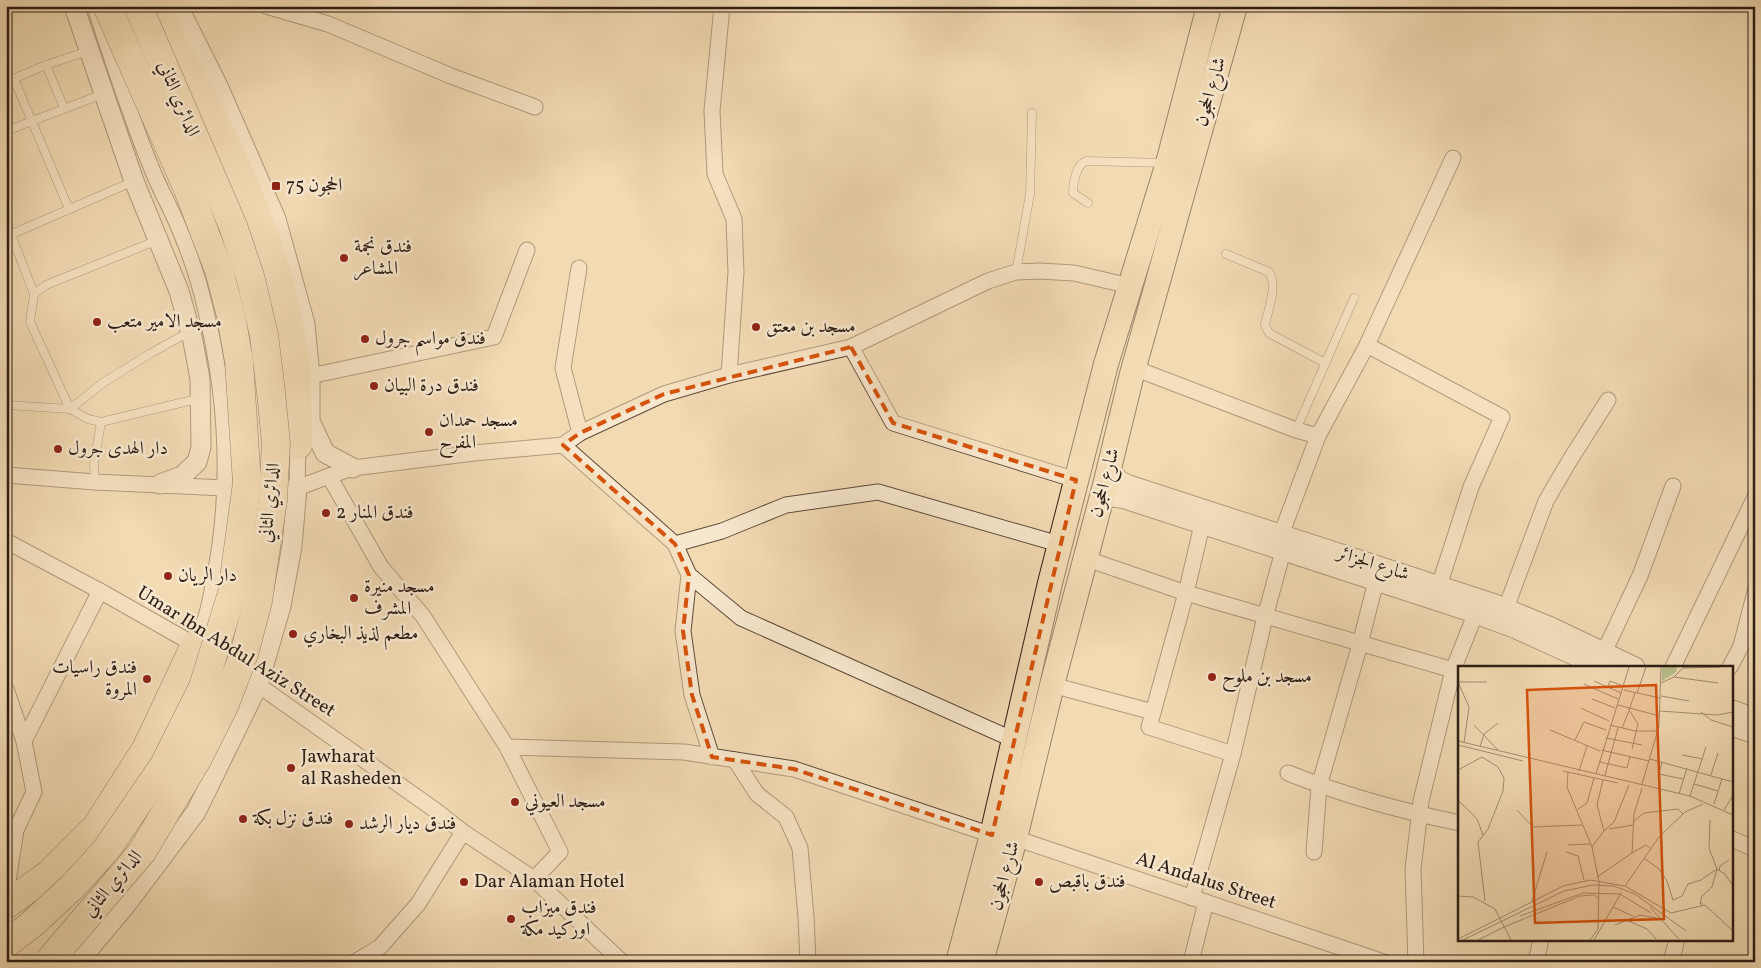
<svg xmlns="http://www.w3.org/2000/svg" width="1761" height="968" viewBox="0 0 1761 968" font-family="Vollkorn,Amiri,serif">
	<rect width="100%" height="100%" fill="#f2dab3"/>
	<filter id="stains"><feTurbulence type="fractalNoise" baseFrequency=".004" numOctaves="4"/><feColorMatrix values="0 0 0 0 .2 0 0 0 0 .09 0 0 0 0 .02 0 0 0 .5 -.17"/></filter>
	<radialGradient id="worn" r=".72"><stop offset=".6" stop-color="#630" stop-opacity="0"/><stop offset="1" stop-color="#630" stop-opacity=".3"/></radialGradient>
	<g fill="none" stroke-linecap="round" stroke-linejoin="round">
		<defs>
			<g id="service">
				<polyline points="46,65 64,108"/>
				<polyline points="14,79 69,209"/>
				<polyline points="6,82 46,65 88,51"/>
				<polyline points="6,131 103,94"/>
				<path d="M 1088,203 L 1073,193 C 1073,183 1076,165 1086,161 L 1166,163"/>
				<polyline points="6,221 34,294"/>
				<polyline points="12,234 134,181"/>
				<path d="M 1226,254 L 1269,272 C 1278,286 1268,309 1265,325 L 1269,333 L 1325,363"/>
				<polyline points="1016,272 1030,194 1032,113"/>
				<polyline points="189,332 151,353 104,382 70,409 88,419 101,422 201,398"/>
				<polyline points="6,405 70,409 30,322 34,294 46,285 158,240"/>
				<polyline points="1296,430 1354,298"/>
				<polyline points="95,482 94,465 101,422"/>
			</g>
			<g id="minor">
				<polyline points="266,6 328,24 451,76 535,107"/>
				<polyline points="722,6 712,111 715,174 734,219 736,272 729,375"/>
				<path d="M 96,10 C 113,63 130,115 151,167 C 158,185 168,203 176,221 C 187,246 199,281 205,307 C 227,396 232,490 214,580 C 212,591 210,603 207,613 C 204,624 199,635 195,645"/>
				<polyline points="579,268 563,368 580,433"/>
				<polyline points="1367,345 1502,417 1471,487 1439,586"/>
				<polyline points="851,347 893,423 1076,480"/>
				<polyline points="1134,368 1296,430 1318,436"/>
				<polyline points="310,376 494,337 527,250"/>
				<polyline points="563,445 675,544 722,531 786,505 878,492 1059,544"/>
				<polyline points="6,475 95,482 225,488 252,488"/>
				<polyline points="329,476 381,567 423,616 507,747 560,852 534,879"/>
				<polyline points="287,488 297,488 329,476 353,468 474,453 563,445 580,433 664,394 729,375 851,347 988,281 1016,272 1039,271 1074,273 1130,286"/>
				<polyline points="297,488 298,445"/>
				<polyline points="1202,525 1186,593 1149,727 1233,754"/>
				<polyline points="1281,535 1318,436 1367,345 1453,158"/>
				<polyline points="6,541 100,591 195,645 258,685 435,810 463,832 534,879 622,962"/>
				<polyline points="675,544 689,575 741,618 1014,740"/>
				<polyline points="1084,558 1186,593 1453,670"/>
				<polyline points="689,575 683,631 692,695 712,757"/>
				<polyline points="1506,608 1546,501 1570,460 1608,400"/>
				<polyline points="1604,652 1640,576 1673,486"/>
				<polyline points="1673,667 1755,497"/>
				<polyline points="1730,667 1741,646 1755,592"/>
				<polyline points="1052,685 1153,712"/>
				<polyline points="6,689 24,741 34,792 16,830 6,895"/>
				<polyline points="24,741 100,591"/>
				<polyline points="507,747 684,752 794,769 992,835"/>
				<polyline points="735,760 757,794 786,817 800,848 806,917 808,962"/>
				<path d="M 1288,773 C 1343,795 1401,811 1460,823"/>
				<polyline points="1015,838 1384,962"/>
				<polyline points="1732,839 1755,849"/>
				<polyline points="1314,852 1319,786 1360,644 1376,581"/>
				<polyline points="1192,898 1233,754 1265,617 1286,540"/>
				<polyline points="355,962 380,947 418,904 463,832"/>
				<polyline points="1191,962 1206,902"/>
				<polyline points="1416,962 1413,869 1421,801 1453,670 1471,625 1475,613"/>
				<polyline points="1536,962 1541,939"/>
				<polyline points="1671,962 1677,939"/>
			</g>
			<g id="tertiary">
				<polyline points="74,6 134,181 179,291 193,341 200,379 201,447 197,462 182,476 160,484"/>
				<polyline points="178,6 218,86 276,219 305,324 310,376 310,421 325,453 353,468"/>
				<polyline points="1109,469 1120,481 1129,485 1495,604 1551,627 1635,667"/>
				<polyline points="1101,499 1113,497 1125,499 1465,610 1514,628 1600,667"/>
				<polyline points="1732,710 1755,718"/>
				<polyline points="1732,726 1755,734"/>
				<polyline points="78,962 126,905 196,812 258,685 281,606 292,546 297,488"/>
			</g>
			<g id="primary">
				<polyline points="958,962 992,835 1050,583 1106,364 1168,163 1209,6"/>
				<polyline points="981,962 1015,838 1052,685 1105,485 1132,374 1235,6"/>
			</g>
			<g id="motorway">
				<path d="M 153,6 C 207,105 263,201 286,312 C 289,326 293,340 294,353 C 298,383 297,415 298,445"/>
				<polyline points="6,905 49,874 96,827 146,749 195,645"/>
			</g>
		</defs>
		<use href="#service" stroke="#5e4c3c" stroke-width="9"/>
		<use href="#minor" stroke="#5e4c3c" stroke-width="17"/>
		<use href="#tertiary" stroke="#5e4c3c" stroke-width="21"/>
		<use href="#primary" stroke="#2c1d15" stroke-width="26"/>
		<use href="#motorway" stroke="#2c1d15" stroke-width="29"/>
		<use href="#service" stroke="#f7e7ce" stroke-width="8"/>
		<use href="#minor" stroke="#f7e7ce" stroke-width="15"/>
		<use href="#tertiary" stroke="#f7e7ce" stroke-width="19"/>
		<use href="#primary" stroke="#f2dab3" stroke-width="24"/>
		<use href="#motorway" stroke="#f2dab3" stroke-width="28"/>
		<defs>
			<g id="motorway-bridge">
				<polyline points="6,944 32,924 72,887 106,850 164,765 203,687 232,593 247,483 239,361 231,316 219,270 187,187 107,6"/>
				<polyline points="48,962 142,852 198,758 225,704 244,654 258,601 273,500 276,443 271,392 264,335 250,276 233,226 138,6"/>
			</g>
		</defs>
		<use href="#motorway-bridge" stroke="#2c1d15" stroke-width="29" stroke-linecap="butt"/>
		<use href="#motorway-bridge" stroke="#f2dab3" stroke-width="28"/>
	</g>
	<path d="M0 0H1761V968H0ZM 851,347 L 893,423 L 1076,480 L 992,835 L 794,769 L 712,757 L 692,695 L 683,631 L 689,575 L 675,544 L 563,445 L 580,433 L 664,394 Z" fill="#f2dab3" fill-opacity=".55" fill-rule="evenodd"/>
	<path fill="none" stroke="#d5530d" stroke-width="4" stroke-dasharray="10 6" stroke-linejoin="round" d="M 851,347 L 893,423 L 1076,480 L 992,835 L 794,769 L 712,757 L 692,695 L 683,631 L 689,575 L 675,544 L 563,445 L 580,433 L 664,394 Z"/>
	<g fill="#8f2418" stroke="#f7e7ce" stroke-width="2">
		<rect x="271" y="181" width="10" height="10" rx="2.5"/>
		<circle cx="344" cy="258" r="5"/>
		<circle cx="97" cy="322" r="5"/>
		<circle cx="756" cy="327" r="5"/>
		<circle cx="365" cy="339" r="5"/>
		<circle cx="374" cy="386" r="5"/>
		<circle cx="429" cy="432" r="5"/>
		<circle cx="58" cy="449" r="5"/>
		<circle cx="326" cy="513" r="5"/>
		<circle cx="168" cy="576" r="5"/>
		<circle cx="354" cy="598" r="5"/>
		<circle cx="293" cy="634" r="5"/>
		<circle cx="1212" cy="677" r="5"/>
		<circle cx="147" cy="679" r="5"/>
		<circle cx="291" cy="768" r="5"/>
		<circle cx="515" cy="802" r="5"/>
		<circle cx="243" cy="819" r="5"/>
		<circle cx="349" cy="824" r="5"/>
		<circle cx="464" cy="882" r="5"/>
		<circle cx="1039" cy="882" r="5"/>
		<circle cx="511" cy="919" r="5"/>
	</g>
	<g text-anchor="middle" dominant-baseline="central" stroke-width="5" stroke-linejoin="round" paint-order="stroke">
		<g font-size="19" fill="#2c1d15" stroke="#f7e7ce">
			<text transform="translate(1211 92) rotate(-74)">شارع الحجون</text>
			<text transform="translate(178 99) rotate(67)">الدائري الثاني</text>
			<text transform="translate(1105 483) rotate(-75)">شارع الحجون</text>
			<text transform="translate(270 503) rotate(-84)">الدائري الثاني</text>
			<text transform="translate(1373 564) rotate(18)">شارع الجزائر</text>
			<text transform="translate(236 652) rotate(32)">Umar Ibn Abdul Aziz Street</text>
			<text transform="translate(1005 876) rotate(-75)">شارع الحجون</text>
			<text transform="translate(1206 881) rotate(18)">Al Andalus Street</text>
			<text transform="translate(113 884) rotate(-50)">الدائري الثاني</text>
		</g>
		<g font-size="19" fill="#2c1d15" stroke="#f7e7ce" text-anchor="start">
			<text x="286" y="186">الحجون 75</text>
			<text x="354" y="247">فندق نجمة<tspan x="354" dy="22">المشاعر</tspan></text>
			<text x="107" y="322">مسجد الامير متعب</text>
			<text x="766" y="327">مسجد بن معتق</text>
			<text x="375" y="339">فندق مواسم جرول</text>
			<text x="384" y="386">فندق درة البيان</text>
			<text x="439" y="421">مسجد حمدان<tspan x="439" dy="22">المفرح</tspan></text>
			<text x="68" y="449">دار الهدى جرول</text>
			<text x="336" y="513">فندق المنار 2</text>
			<text x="178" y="576">دار الريان</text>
			<text x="364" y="587">مسجد منيرة<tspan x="364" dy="22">المشرف</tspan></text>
			<text x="303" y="634">مطعم لذيذ البخاري</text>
			<text x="137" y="668" text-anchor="end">فندق راسيات<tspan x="137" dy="22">المروة</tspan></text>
			<text x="1222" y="677">مسجد بن ملوح</text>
			<text x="301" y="757">Jawharat<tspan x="301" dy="22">al Rasheden</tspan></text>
			<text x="525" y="802">مسجد العيوني</text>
			<text x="253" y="819">فندق نزل بكة</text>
			<text x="359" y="824">فندق ديار الرشد</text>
			<text x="474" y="882">Dar Alaman Hotel</text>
			<text x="1049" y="882">فندق باقبص</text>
			<text x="521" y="908">فندق ميزاب<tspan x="521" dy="22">اوركيد مكة</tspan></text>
		</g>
	</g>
	<g transform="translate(1458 666)">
		<rect width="275" height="275" fill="#f2dab3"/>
		<path d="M 204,1 L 219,1 L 218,6 L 204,15 Z" fill="#b8c08e"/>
		<path fill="none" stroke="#a38e74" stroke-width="1" d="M 225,2 L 262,1M 216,11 L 260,17M 136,15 L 163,27M 0,16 L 11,41 L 6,77M 0,16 L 29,16M 203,17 L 216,11 L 226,1M 126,18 L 160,33M 149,22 L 152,15 L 165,20M 166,24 L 202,32M 179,27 L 188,1M 203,30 L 231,35M 134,33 L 157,42M 160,39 L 202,50M 123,42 L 151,55M 202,45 L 259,49 L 275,46M 243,46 L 253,54 L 275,61M 16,59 L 40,84M 152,59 L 177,65 L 200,65M 164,62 L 171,45M 92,64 L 142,85M 148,72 L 184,79M 117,74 L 126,56 L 148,64M 0,75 L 232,130 L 275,149M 0,79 L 65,95M 22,81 L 26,68 L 40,57M 174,83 L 180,58 L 171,44 L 177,27M 143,84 L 191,95M 224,89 L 245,93M 192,93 L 275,116M 142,96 L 169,102 L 172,90M 204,96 L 201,108 L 225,113M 0,104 L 24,91 L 40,101 L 46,112 L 45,125 L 30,163 L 20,176 L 27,235M 105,105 L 160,117M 121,105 L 129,80M 110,106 L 109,121 L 134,181 L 141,216 L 140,263 L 132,274M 138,108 L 171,1M 147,109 L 160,62M 253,109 L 260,87M 184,118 L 201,60 L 203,1M 236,118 L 260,125M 221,128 L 229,102M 232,130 L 248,81M 0,134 L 19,153 L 25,169M 256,138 L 264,113M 120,143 L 129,137 L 136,112M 59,144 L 75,161 L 124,159M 266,144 L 275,129M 175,156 L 186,147 L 220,143 L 225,148M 151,163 L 175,159M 146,165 L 156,156 L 171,119M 110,179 L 132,178M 134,181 L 146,165 L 139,139 L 145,114M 108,186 L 120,190 L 126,214M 174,187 L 176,148 L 184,122M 186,192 L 201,203 L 209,215 L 215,234 L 224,230 L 230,218 L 243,214 L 259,203M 259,203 L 267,208 L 275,220M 261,205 L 262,200 L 271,194M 139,211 L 174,187 L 188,179 L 192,182M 167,220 L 201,171 L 227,146 L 245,138M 162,228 L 193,247M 0,230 L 15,231 L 37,243 L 53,274M 74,235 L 89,186M 245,238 L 242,238 L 244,230 L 254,221 L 259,203 L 251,182 L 252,154M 155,241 L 175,250M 192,241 L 221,273M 62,250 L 125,227 L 162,228M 42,252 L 105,220 L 132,214 L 167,220 L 213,247 L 247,239 L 275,265M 168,254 L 189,263 L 198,273M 157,259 L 182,249 L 198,252M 46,261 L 122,230 L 136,229 L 141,233M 0,273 L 42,252M 5,274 L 106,225 L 135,219 L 156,220 L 177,228 L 228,265M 20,274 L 46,261M 136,274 L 163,227"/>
		<path fill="#d5530d" fill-opacity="0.15" stroke="#d5530d" stroke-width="2.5" d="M 198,19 L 206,253 L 77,257 L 69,24 Z"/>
		<rect width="275" height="275" fill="none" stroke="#2c1d15" stroke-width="2.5"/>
	</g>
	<rect width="1761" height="968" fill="none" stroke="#f2dab3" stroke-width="25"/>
	<rect x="8" y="8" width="1746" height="953" fill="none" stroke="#2c1d15" stroke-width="2.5"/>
	<rect x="12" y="12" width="1736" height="943" fill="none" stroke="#2c1d15"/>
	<rect width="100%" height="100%" filter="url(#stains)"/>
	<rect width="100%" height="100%" fill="url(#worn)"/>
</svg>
